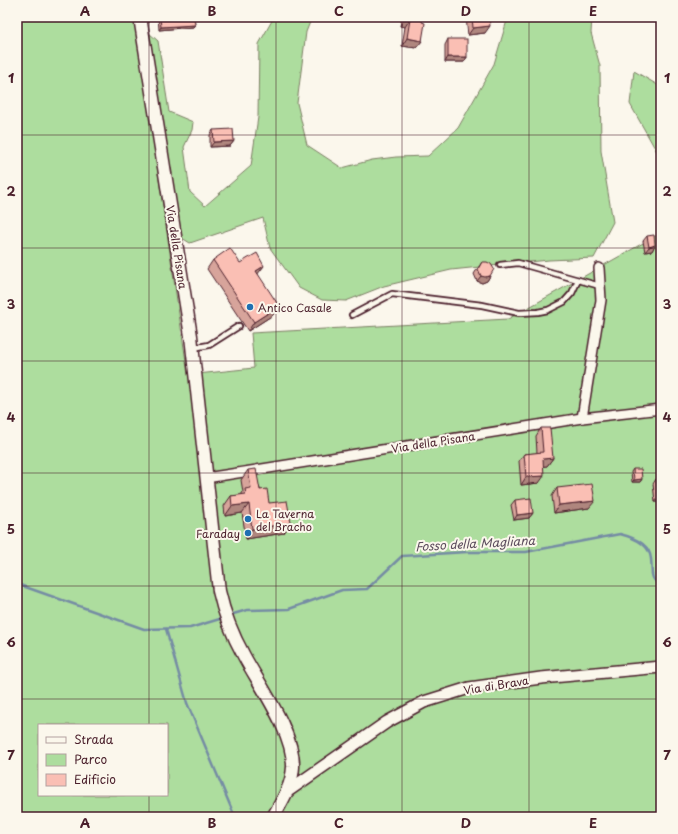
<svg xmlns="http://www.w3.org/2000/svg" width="678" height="834" viewBox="0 0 678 834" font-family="'Playpen Sans',sans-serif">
	<rect width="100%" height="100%" fill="#fbf7ec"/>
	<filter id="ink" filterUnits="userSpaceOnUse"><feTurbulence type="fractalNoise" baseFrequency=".025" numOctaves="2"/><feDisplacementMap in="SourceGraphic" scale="8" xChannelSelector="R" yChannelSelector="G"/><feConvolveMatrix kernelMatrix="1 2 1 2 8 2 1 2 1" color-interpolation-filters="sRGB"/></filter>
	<g filter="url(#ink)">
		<g fill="#addd9e" stroke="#7c7e64" fill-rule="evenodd">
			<path d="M 17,17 L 135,17 L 188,375 L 254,368 L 251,333 L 508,319 L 661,233 L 661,817 L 17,817 ZM 39,725 L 167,725 L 167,795 L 39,795 Z"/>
			<polygon points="274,17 312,17 306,32 297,103 307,145 342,168 372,160 396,157 428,156 458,128 494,64 508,17 592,17 591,33 600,66 601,151 613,222 594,258 549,260 451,270 384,286 346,301 322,300 299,288 270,248 263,218 190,243 182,238 158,107 149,33 158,41 169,112 193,122 192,130 184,147 190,192 205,206 251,166 258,117 259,44"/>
			<polygon points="634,71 661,87 661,159 630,104"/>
		</g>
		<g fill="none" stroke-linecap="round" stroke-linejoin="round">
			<g stroke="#758ca4" stroke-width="2.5">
				<polyline points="17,584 144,629 190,628 223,618"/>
				<path d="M 230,615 L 247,610 L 289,609 L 342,590 L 367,589 L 402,556 L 467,552 L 526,552 L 620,534 C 632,537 650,544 651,559 C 653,574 648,575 661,587"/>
				<polyline points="166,629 187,703 235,817"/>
			</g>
			<defs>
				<g id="service">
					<polyline points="500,265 518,263 600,286"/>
					<polyline points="352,315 392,294 482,305 519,313 538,312 548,310 564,302 572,293 578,280"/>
					<polyline points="193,348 209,345 239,326"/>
				</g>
				<g id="minor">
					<polyline points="582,418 601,300 599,268"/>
					<polyline points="206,478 582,418 661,409"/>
				</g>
				<polyline id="tertiary" points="288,791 387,722 424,702 469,688 541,678 661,667"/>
				<path id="secondary" d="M 140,17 L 191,336 L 219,591 C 224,614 233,636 244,656 C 260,686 294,732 293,767 C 292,786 282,801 273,817"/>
			</defs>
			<use href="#service" stroke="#4a1f2b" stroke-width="8"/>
			<use href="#minor" stroke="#4a1f2b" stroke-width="12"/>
			<use href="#tertiary" stroke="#4a1f2b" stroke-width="14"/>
			<use href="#secondary" stroke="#4a1f2b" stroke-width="15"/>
			<use href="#service" stroke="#fbf7ec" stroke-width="4.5"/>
			<use href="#minor" stroke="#fbf7ec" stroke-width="9"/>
			<use href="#tertiary" stroke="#fbf7ec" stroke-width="11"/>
			<use href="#secondary" stroke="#fbf7ec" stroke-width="12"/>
		</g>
		<g fill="#d7a49b" stroke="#4a1f2b">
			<polygon points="158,17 194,17 195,25 193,27 159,30"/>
			<polygon points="402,17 423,17 422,22 422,41 416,48 402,46 405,27 400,26"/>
			<polygon points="463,17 489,17 485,33 468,35 466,18 463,18"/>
			<polygon points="448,39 467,57 464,62 445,62 445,45"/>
			<polygon points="213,130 234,141 230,146 210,147 210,135"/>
			<polygon points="647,236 655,245 652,251 645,252 643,241"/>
			<polygon points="213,260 258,274 273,315 248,331 207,269"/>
			<polygon points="482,262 490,276 487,281 482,283 477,281 474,274"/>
			<polygon points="541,428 553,458 547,466 543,466 539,483 521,485 519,461 524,454 537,453 536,436"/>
			<polygon points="633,469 642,479 640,482 632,482 631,472"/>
			<polygon points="248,470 269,503 284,533 246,539 242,513 225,516 224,506 231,496 241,495 243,492 241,480"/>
			<polygon points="656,479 661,502 655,502 653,484"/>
			<polygon points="557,488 589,508 554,513 552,496"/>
			<polygon points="515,500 533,513 529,518 514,520 511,505"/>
		</g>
		<g fill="#af867e" stroke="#4a1f2b">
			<polygon points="405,19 410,19 405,27 400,26"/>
			<polygon points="195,25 193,27 159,30 161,27"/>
			<polygon points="490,26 485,33 468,35 473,28"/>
			<polygon points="407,38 422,41 416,48 402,46"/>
			<polygon points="448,57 467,57 464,62 445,62"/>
			<polygon points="234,141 230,146 210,147 214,142"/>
			<polygon points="655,245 652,251 645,252 649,247"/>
			<polygon points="264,266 257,275 256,271"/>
			<polygon points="481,276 490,276 487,281 482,283 477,281"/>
			<polygon points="279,306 273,315 248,331 254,322"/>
			<polygon points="553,458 547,466 538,467 543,459"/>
			<polygon points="544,476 539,483 521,485 526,477"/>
			<polygon points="642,479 640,482 632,482 634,480"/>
			<polygon points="659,497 661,497 661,502 655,502"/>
			<polygon points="595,501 589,508 554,513 559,505"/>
			<polygon points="249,504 242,513 225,516 232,506"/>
			<polygon points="533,513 529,518 514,520 517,515"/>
			<polygon points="291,523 284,533 246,539 252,529"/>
		</g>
		<g fill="#fabfb4" stroke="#4a1f2b">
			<polygon points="160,17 194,17 195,25 161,27"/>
			<polygon points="406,17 423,17 422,22 425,23 422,41 407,38 410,19 405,19"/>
			<polygon points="472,17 489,17 490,26 473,28"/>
			<rect x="448" y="39" width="19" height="18"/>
			<polygon points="233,129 234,141 214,142 213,130"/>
			<polygon points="654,235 655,245 649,247 647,236"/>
			<polygon points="230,248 240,263 257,253 264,266 256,271 279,306 254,322 213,260"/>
			<polygon points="482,262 487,262 491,264 494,269 490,276 485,277 481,276 478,269"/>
			<polygon points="541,428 550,428 553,458 543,459 544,476 526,477 524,454 543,452"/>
			<polygon points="256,469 260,490 267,489 269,503 287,501 291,523 252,529 249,504 232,506 231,496 246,494 245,489 251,488 248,470"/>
			<polygon points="633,469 641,469 642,479 634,480"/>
			<polygon points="661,478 661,497 659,497 656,479"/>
			<polygon points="592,484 595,501 559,505 557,488"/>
			<polygon points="531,498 533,513 517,515 515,500"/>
		</g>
	</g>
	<path fill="none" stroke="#4a1f2b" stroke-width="1" stroke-opacity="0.55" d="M 149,17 L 149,725M 276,17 L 276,817M 402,17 L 402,817M 529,17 L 529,817M 17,135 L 661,135M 17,248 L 661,248M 17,361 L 661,361M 17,473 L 661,473M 17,586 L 661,586M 17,699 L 661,699M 149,795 L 149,817"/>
	<g fill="#1f6fb2" stroke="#fbf7ec" stroke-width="1.5">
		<circle cx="250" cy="307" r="4"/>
		<circle cx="248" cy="519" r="4"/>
		<circle cx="248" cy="533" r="4"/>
	</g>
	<g text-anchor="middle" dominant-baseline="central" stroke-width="4" stroke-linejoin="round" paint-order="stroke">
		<g font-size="11" fill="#4a1f2b" stroke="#fbf7ec">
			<text transform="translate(177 247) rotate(81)">Via della Pisana</text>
			<text transform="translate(433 442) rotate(-9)">Via della Pisana</text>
			<text transform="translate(496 685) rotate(-9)">Via di Brava</text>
		</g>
		<g font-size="11" fill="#4a1f2b" stroke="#fbf7ec" text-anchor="start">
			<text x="258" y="307">Antico Casale</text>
			<text x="256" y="513">La Taverna<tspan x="256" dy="13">del Bracho</tspan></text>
			<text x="240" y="533" text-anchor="end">Faraday</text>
		</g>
		<g font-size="12" font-style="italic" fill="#5c4c5d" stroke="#fbf7ec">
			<text transform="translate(475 543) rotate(-3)">Fosso della Magliana</text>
		</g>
	</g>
	<rect width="678" height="834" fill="none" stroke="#fbf7ec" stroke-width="44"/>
	<rect x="38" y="724" width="130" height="72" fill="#fbf7ec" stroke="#b4a19f"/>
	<rect x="46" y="737" width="20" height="6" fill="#fbf7ec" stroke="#b4a19f"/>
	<text x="74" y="744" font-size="12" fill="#4a1f2b">Strada</text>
	<rect x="46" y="754" width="20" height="12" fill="#addd9e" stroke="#b4a19f"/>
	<text x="74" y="764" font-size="12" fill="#4a1f2b">Parco</text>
	<rect x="46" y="774" width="20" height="12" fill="#fabfb4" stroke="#b4a19f"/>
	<text x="74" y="784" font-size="12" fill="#4a1f2b">Edificio</text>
	<rect x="22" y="22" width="634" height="790" fill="none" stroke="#4a1f2b" stroke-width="1.5"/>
	<g font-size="13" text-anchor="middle" font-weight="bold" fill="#4a1f2b">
		<text x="85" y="16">A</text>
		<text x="212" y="16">B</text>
		<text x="339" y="16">C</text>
		<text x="466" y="16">D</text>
		<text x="593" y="16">E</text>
		<text x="11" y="83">1</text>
		<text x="667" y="83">1</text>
		<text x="11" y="196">2</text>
		<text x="667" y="196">2</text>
		<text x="11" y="309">3</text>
		<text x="667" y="309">3</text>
		<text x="11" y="422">4</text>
		<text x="667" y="422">4</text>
		<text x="11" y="534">5</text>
		<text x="667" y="534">5</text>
		<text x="11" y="647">6</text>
		<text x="667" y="647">6</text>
		<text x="11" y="760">7</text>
		<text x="667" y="760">7</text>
		<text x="85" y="828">A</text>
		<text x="212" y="828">B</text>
		<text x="339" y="828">C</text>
		<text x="466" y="828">D</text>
		<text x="593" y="828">E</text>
	</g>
</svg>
